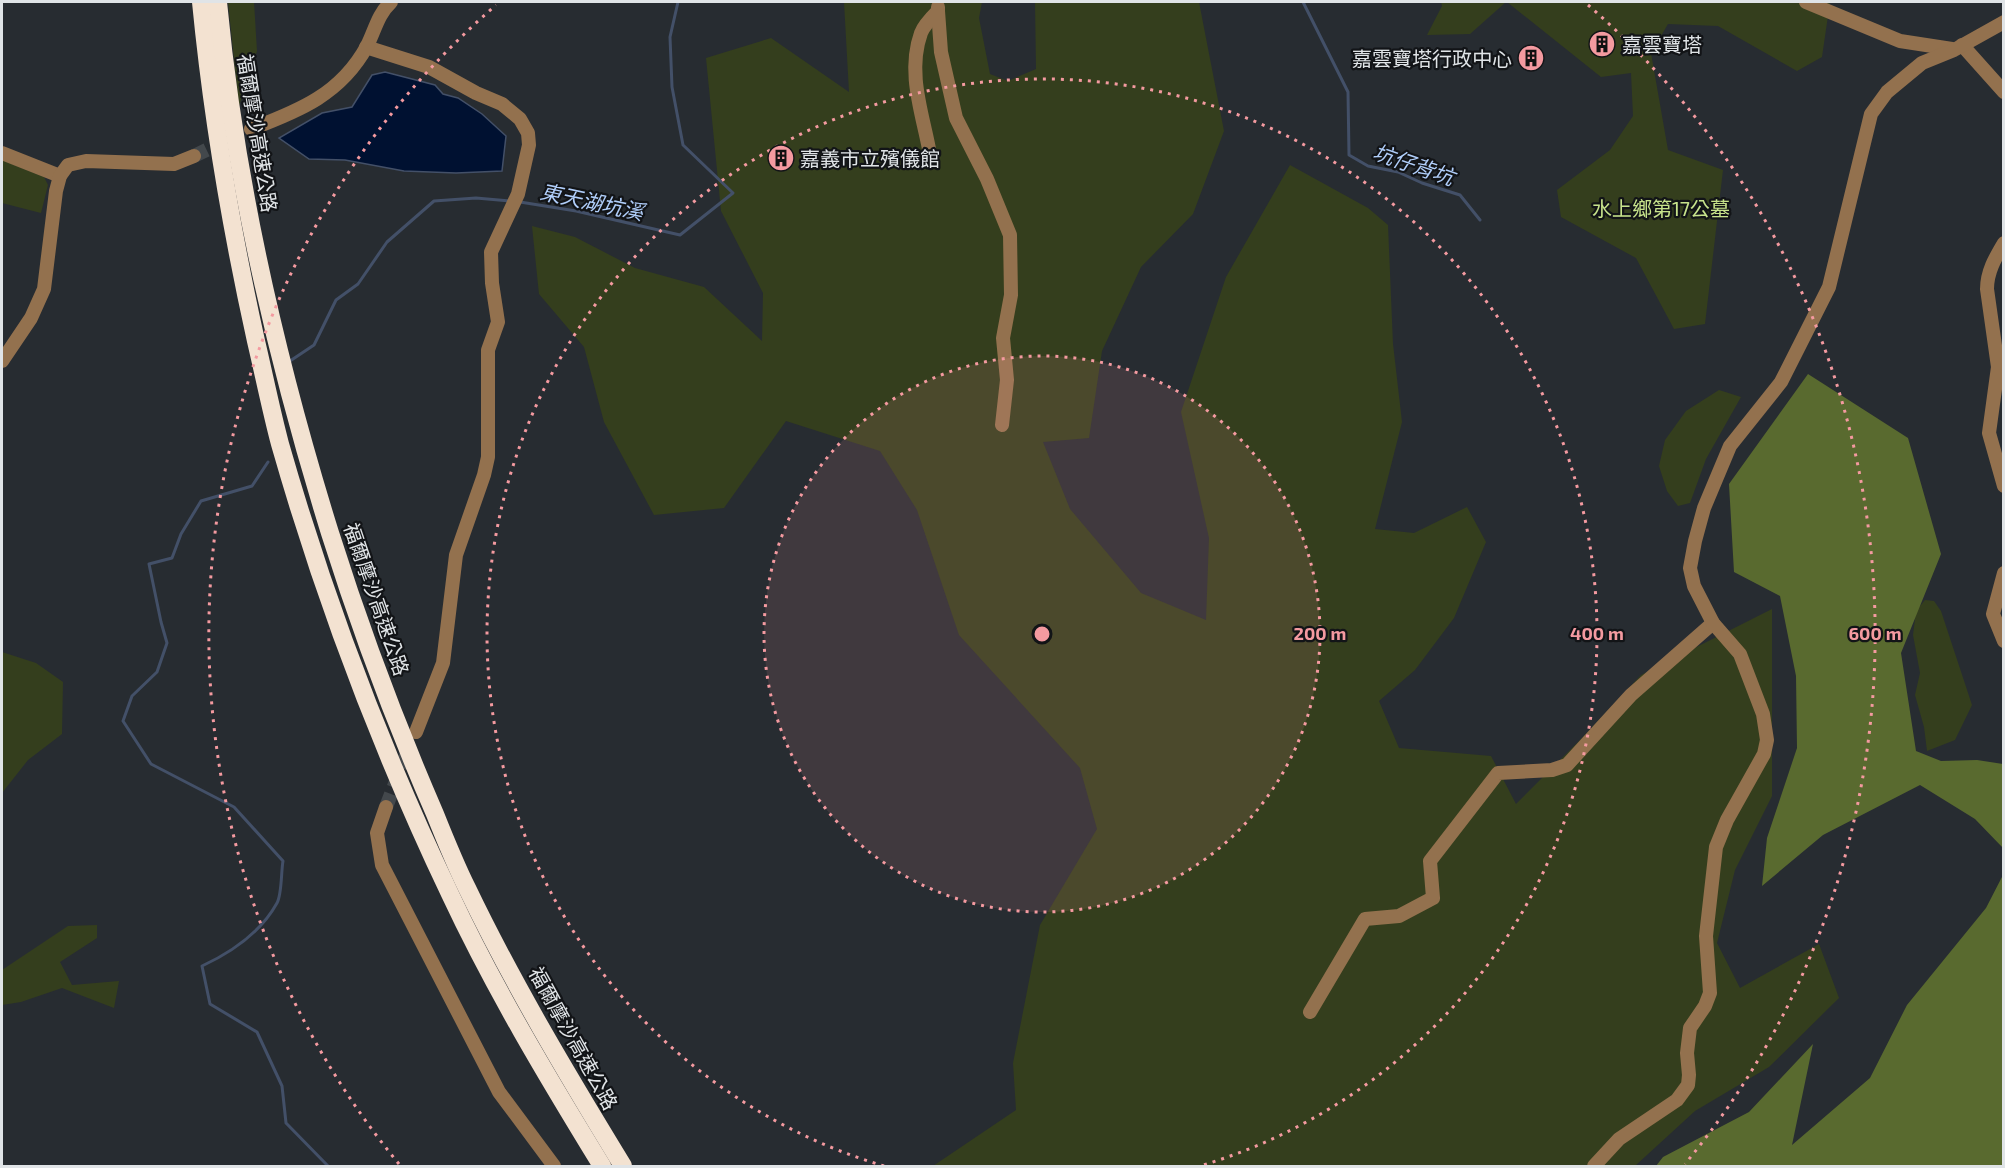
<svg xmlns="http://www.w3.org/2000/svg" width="2005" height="1168" viewBox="0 0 2005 1168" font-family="'Exo 2','Noto Sans TC',sans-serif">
	<rect width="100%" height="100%" fill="#272c31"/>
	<g fill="#343e1d">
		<polygon points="228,2 254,2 257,51 239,106"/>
		<polygon points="844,2 982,2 979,18 990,74 1008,81 1036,69 1035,2 1199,2 1224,131 1193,214 1141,267 1102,351 1089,438 1043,442 1070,509 1141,593 1206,620 1209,538 1181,412 1226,277 1290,165 1368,208 1388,225 1393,344 1402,422 1375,529 1414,533 1467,507 1486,542 1454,618 1415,670 1379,701 1399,748 1491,756 1516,804 1581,739 1641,675 1772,609 1772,796 1735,870 1717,943 1740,988 1819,944 1839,998 1769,1067 1695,1111 1635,1166 933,1166 1016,1110 1013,1063 1040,925 1097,829 1080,768 959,635 917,510 880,451 786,421 724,508 654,515 604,422 584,347 539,294 532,226 575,237 635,268 704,287 762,341 763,293 721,211 706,58 771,38 849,92"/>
		<polygon points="1441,2 1506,2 1470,34 1427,35 1442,6"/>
		<polygon points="1507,2 1830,2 1822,57 1797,71 1718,26 1668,24 1651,53 1668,150 1723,170 1705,324 1674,329 1636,258 1561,217 1557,190 1610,150 1633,116 1631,73 1601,77"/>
		<polygon points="2,160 44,177 48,185 41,213 2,203"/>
		<polygon points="1719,390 1741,397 1706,459 1690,503 1678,506 1667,491 1659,466 1665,440 1686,411"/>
		<polygon points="1925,600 1934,601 1941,611 1972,705 1955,740 1927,751 1924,727 1915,695 1920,673 1913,635 1916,611"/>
		<polygon points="2,652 36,663 63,682 62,734 28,760 2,793"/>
		<polygon points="97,925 97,938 60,962 72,985 119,981 114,1008 62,988 21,1002 2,1005 2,970 68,926"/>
	</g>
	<g fill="#596a2f">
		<polygon points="1808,374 1908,438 1941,554 1901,653 1916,751 1941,761 1977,760 2003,764 2003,848 1975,819 1920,785 1823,835 1762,886 1767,838 1797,748 1796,676 1780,596 1734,572 1729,484"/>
		<polygon points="2003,875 2003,1166 1656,1166 1663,1157 1749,1112 1813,1044 1792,1145 1870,1078 1907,1005 1986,908"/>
	</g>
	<polygon fill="#001131" stroke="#435068" stroke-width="1.5" points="385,72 435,85 443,94 458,98 482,114 506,136 502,171 456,173 404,171 345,160 309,159 279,138 322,113 352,107 372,75"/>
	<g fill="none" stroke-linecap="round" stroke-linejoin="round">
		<g stroke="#435068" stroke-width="3">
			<polyline points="1303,2 1348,92 1349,155 1368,166 1398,172 1422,183 1460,195 1480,220"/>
			<polyline points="520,202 576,211 680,235 733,193 683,145 672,87 670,37 678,2"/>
			<polyline points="290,361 314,345 336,300 358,284 387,242 434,201 476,198 510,201"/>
			<path d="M 268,462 L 252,486 L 201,501 L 181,534 L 172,558 L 149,564 L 161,622 L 167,643 L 157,672 L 132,696 L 123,721 L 151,764 L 234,807 L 283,861 C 281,872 282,894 277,903 C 261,932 230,953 202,966 L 210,1004 L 257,1032 L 282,1086 L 286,1123 L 328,1166"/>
		</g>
		<g stroke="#43484c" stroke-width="14" stroke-dasharray="14 7" stroke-linecap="butt">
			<polyline points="194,156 227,140"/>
			<polyline points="386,807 410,745"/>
		</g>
		<g stroke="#93714e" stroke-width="14">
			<polyline points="1806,2 1900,41 1952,49"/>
			<polyline points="938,11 941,52 956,118 987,179 1010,235 1011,295 1003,338 1007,380 1002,425"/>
			<polyline points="1962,45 2004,92"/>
			<polyline points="366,47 429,67 476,93 502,104 520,119 528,133 529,145 518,194 491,252 492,283 498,322 488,350 488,457 484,475 456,555 443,663 416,732"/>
			<path d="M 251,129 C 299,111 341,94 367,46 C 375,30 378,14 391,2"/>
			<path d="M 929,149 C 922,112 907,72 921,33 C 924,25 932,17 938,11 L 938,7"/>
			<polyline points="2,153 60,176"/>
			<path d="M 2004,243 C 1995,258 1987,272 1987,289 L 1998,367 L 1989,433 L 2004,486"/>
			<polyline points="2,361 31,318 44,289 56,191 60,176 68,165 86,161 174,164 194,156"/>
			<polyline points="2004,573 1993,614 2004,641"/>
			<polyline points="386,807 377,833 382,865 499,1092 554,1166"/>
			<polyline points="1310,1012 1365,919 1399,916 1433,898 1430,861 1498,773 1552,770 1567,765 1631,695 1713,623"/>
			<polyline points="1594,1166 1619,1139 1677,1100 1688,1085 1689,1075 1687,1053 1690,1028 1705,1006 1710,993 1706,936 1716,847 1727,820 1764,754 1767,740 1763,714 1740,654 1713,623 1694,586 1690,568 1695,541 1704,508 1730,446 1781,382 1829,287 1871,114 1887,92 1922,63 1954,50 2004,22"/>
		</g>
		<g stroke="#f3e2d1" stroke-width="18">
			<path d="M 201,2 C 212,116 231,228 256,341 C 264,375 271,410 280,444 C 324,598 381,749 450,894 C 494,988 548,1078 602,1166"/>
			<path d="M 218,2 C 235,183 276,359 330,533 C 360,628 395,722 435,814 C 445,839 455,864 467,888 C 513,984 568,1076 623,1166"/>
		</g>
	</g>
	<circle cx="1042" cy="634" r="278" fill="#f49aa0" fill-opacity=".12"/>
	<g fill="none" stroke="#f49aa0" stroke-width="3" stroke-dasharray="3 6">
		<circle cx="1042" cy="634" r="278"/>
		<path d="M884 1166A555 555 0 1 1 1200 1166"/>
		<path d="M399 1164A833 833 0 0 1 496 5M1588 5A833 833 0 0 1 1685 1164"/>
	</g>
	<defs>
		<symbol id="building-disc" viewBox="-11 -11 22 22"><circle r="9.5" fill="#f49aa0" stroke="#121417"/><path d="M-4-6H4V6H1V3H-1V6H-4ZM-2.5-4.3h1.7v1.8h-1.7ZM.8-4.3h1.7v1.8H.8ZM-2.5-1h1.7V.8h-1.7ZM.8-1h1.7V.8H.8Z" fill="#111"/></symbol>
	</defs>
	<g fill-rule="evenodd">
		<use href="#building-disc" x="1587" y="29" width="30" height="30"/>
		<use href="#building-disc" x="1516" y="43" width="30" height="30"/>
		<use href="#building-disc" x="766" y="143" width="30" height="30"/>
	</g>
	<g text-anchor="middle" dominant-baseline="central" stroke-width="4.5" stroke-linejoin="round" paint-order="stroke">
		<g font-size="20" fill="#e0e4e7" stroke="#121417" text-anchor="start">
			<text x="1622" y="44">嘉雲寶塔</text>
			<text x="1512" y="58" text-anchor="end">嘉雲寶塔行政中心</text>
			<text x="800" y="158">嘉義市立殯儀館</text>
		</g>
		<g font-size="20" fill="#e0e4e7" stroke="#121417">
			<text transform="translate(258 133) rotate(81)">福爾摩沙高速公路</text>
			<text transform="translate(377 599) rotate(71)">福爾摩沙高速公路</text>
			<text transform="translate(574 1038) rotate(61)">福爾摩沙高速公路</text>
		</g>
		<g font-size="20" fill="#c7e38b" stroke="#121417">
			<text x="1661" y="208">水上鄉第17公墓</text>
		</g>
		<g font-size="21" font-style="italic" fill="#b0cefa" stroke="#121417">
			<text transform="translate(1414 164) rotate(19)">坑仔背坑</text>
			<text transform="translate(592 201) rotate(12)">東天湖坑溪</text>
		</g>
	</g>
	<circle cx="1042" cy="634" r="9" fill="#f49aa0" stroke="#121417" stroke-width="3"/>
	<g font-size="18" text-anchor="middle" font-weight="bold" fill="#f49aa0" stroke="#121417" stroke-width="4.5" stroke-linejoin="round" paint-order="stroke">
		<text x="1320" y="640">200 m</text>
		<text x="1597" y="640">400 m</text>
		<text x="1875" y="640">600 m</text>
	</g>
	<rect width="2005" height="1168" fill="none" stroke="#e0e4e7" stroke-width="6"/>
</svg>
